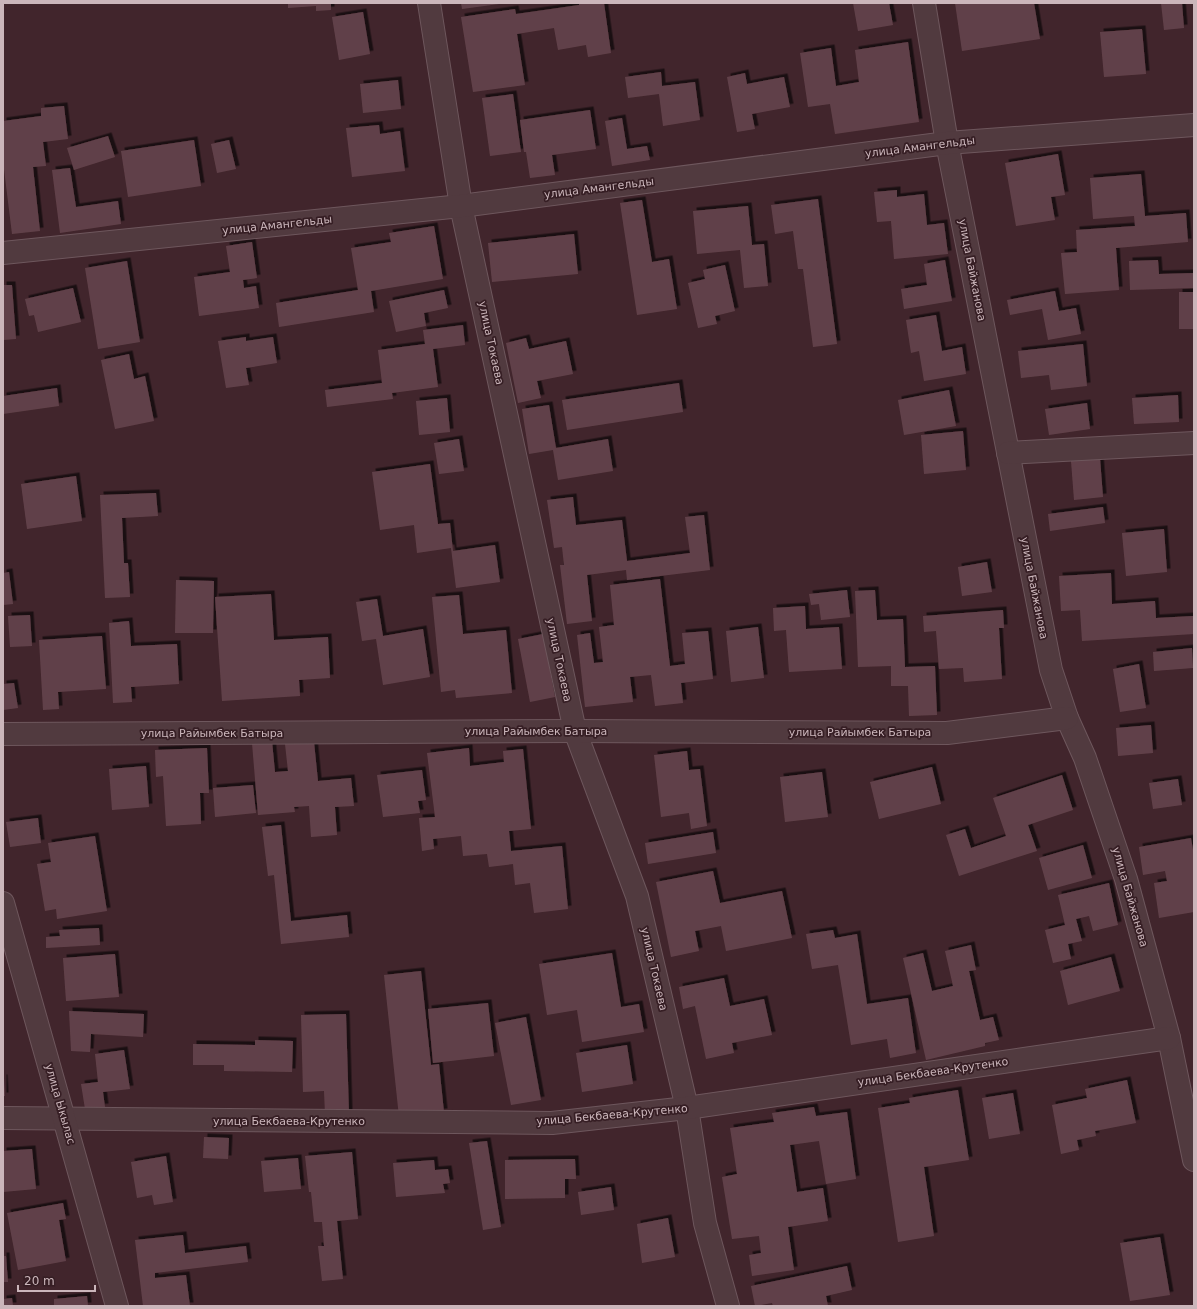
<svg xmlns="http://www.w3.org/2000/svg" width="1197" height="1309" viewBox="0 0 1197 1309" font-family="'DejaVu Sans',sans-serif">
	<defs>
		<filter id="shadow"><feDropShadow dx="3.5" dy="-3.5" stdDeviation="0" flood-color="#0009"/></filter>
	</defs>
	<rect width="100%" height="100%" fill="#41252c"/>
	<g fill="#614149" filter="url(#shadow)">
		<polygon points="288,3 331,3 331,10 316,11 316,6 288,8"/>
		<polygon points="461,3 499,3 499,4 462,9"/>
		<polygon points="579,3 604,3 611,53 588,57 586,45 558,50 554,28 517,34 525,85 473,92 461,17 515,9 516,14 579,5"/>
		<polygon points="853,3 889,3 893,25 858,31"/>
		<polygon points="955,3 1034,3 1040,39 962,51"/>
		<polygon points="1161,3 1182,3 1184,28 1164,30"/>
		<polygon points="363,12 370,54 339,60 332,17"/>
		<polygon points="1142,29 1146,74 1104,77 1100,32"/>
		<polygon points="908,42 919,122 835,134 830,104 808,107 800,53 831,48 836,86 859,82 855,50"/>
		<polygon points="661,72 662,86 695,82 700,120 663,126 659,94 628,98 625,77"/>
		<polygon points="745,73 747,84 784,77 790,107 752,114 755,129 737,132 727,77"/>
		<polygon points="398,80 401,109 363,113 360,84"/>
		<polygon points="513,94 521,152 490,156 482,98"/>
		<polygon points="64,106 68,139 43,142 46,166 33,167 40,231 12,234 4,169 3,169 3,121 41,116 41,108"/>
		<polygon points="590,110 596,149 552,155 555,175 530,178 526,152 524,152 520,120"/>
		<polygon points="622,118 627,149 647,146 650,160 612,166 605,121"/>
		<polygon points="379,125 380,134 400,131 405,171 352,177 346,128"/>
		<polygon points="108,136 115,157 74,170 67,148"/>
		<polygon points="194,140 201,186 128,197 121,151"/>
		<polygon points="229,140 236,169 217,173 211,144"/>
		<polygon points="1058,154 1065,195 1051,197 1055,220 1016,226 1005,163"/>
		<polygon points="70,168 76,207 118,201 121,224 60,233 52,170"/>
		<polygon points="1141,174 1145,216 1186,213 1188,242 1116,248 1119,290 1065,294 1061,253 1077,252 1076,230 1135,226 1134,216 1093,219 1090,178"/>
		<polygon points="897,190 897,197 924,194 927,225 944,223 948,254 894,259 891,221 877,222 874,192"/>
		<polygon points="818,199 837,344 813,347 803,269 798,269 793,231 775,234 771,205"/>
		<polygon points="642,200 652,262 669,259 677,309 637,315 620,203"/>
		<polygon points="748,206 752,245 764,244 768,286 744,288 740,250 697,254 693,211"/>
		<polygon points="434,226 443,279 371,291 374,312 279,327 276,303 358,290 351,248 391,242 389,233"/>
		<polygon points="574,234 578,274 492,282 488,243"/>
		<polygon points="252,242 257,278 243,280 244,288 256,286 259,308 199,316 194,277 230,272 226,246"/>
		<polygon points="945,260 952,301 904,309 901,289 927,285 924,264"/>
		<polygon points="1158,260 1159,274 1194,273 1194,288 1130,290 1129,261"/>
		<polygon points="127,261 140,342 98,349 85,268"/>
		<polygon points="725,265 735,311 715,316 717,324 698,328 688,283 705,279 703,270"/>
		<polygon points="3,285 12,285 16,339 3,340"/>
		<polygon points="73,288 81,322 38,332 34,315 29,316 25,299"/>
		<polygon points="444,290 448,308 424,313 426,326 396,332 389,301"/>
		<polygon points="1055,291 1059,311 1076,308 1081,334 1048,340 1042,309 1010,315 1007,300"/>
		<rect x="1179" y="292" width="15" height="37"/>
		<polygon points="936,315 942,351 962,347 966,374 924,381 919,351 911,353 906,320"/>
		<polygon points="463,325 465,345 433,349 438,387 392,393 393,399 327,407 325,390 382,383 378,350 425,344 423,330"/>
		<polygon points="246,337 246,341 273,337 277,363 246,368 249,385 226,388 218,341"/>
		<polygon points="526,338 529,349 566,341 573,374 537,381 541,398 518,403 506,343"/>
		<polygon points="1083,344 1087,386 1051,390 1049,375 1021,378 1018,351"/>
		<polygon points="129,354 134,379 145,376 154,421 115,429 101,360"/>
		<polygon points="679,383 683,412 567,430 562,400"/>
		<polygon points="57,388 59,406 3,414 3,396"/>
		<polygon points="949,390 956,426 904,435 898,400"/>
		<polygon points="1178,395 1179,422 1134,424 1132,398"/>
		<polygon points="447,398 450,432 419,435 416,401"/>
		<polygon points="1087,403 1090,429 1049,435 1045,409"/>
		<polygon points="549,405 556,448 608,439 613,471 558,480 553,450 529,454 522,409"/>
		<polygon points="963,431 966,470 924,474 921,435"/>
		<polygon points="459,439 464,471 439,474 434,443"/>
		<polygon points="1100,458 1103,497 1074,500 1071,461"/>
		<polygon points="430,464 438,524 450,523 453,551 495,545 500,582 456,588 451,548 417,553 414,525 380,530 372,472"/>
		<polygon points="76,476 82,521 27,529 21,484"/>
		<polygon points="156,493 158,516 122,518 124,563 128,563 130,597 105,598 100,495"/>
		<polygon points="573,497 576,525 622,520 627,561 690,553 685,517 704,515 710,570 627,580 626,570 587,575 592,621 567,624 560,565 564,565 562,547 554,548 547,500"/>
		<polygon points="1103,507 1105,523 1050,531 1048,514"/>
		<polygon points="1164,529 1167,572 1126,576 1122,533"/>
		<polygon points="987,562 992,592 962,596 958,567"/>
		<polygon points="9,572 13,604 3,605 3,573"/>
		<polygon points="1111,573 1112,604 1155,601 1156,618 1193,616 1194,634 1082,641 1080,610 1061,611 1059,576"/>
		<polygon points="660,579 670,666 685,664 682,633 708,631 713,679 681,683 683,703 655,706 651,675 630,677 633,702 585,707 577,635 590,633 594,663 603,662 599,627 614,625 610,585"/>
		<polygon points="176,580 214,581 213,633 175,633"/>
		<polygon points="847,590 850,617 821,620 819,604 811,605 809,594"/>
		<polygon points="875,590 877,620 903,619 905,667 935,666 937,715 909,716 908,686 891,686 891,666 858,667 855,591"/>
		<polygon points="271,594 274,640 328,637 330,678 299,680 300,696 222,701 215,597"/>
		<polygon points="459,595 463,634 506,630 512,693 456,698 455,690 441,692 432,597"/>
		<polygon points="377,599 383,636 423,629 430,677 383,685 376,639 362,641 356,602"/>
		<polygon points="805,606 806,629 839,627 842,669 789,672 786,630 774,631 773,608"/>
		<polygon points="1003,610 1004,628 999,628 1002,679 964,682 963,668 939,669 936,631 924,632 923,616"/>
		<polygon points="30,615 32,646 10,647 8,616"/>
		<polygon points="129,621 131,646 177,644 179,684 131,687 132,702 113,703 109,623"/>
		<polygon points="758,627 764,678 731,682 726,631"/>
		<polygon points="543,634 555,697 530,702 518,639"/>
		<polygon points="102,636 106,689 58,692 59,709 43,710 39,640"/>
		<polygon points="1192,648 1193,668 1154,671 1153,652"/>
		<polygon points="1139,664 1146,708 1120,712 1113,669"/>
		<polygon points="14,683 18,708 3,710 3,684"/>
		<polygon points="1151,725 1153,753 1118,756 1116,728"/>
		<polygon points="272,741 275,772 288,771 285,744 314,742 318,781 351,778 354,806 335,807 337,835 311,837 309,806 294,807 295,812 258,815 252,743"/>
		<polygon points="207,748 209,793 200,793 201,824 166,826 163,776 156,777 155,750"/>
		<polygon points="469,748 470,766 504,762 503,751 523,749 531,829 509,831 511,851 562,846 568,909 534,913 530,883 515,885 513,864 489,867 487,854 463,856 461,836 433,839 434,849 422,851 419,818 435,817 427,753"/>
		<polygon points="687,751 689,770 700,769 707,826 691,829 689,813 661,817 654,755"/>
		<polygon points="146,766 149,807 112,810 109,769"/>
		<polygon points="932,767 941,804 879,819 870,782"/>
		<polygon points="422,770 426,800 418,801 420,813 383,817 377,775"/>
		<polygon points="822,772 828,817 785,822 780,777"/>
		<polygon points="1062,775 1073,810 1028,825 1037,851 959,876 946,835 965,829 971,848 1006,836 993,798"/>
		<polygon points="1178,779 1182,805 1153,809 1149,783"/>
		<polygon points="253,785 256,813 215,817 213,788"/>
		<polygon points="38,818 41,843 10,847 6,822"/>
		<polygon points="281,825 291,921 347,915 349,937 281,944 274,875 268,876 262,827"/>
		<polygon points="713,832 716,853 648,864 645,843"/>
		<polygon points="95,836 107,911 57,919 56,909 45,911 37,864 51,862 48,843"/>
		<polygon points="1191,838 1194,856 1194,912 1159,918 1154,883 1167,881 1165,871 1143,875 1139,847"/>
		<polygon points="1083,845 1092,878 1048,890 1039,858"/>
		<polygon points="713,871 720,903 782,891 792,938 726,951 721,926 695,931 699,951 671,957 656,882"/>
		<polygon points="1109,883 1118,925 1093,931 1089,916 1076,919 1082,941 1068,944 1071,959 1053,963 1045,930 1065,925 1058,895"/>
		<polygon points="99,928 100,945 46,948 46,937 60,936 59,930"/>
		<polygon points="833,930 835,938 857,934 867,1004 908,998 916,1053 890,1058 887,1039 851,1045 838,965 812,969 806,934"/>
		<polygon points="971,945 976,970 969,971 980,1020 993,1017 999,1040 985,1043 985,1046 926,1060 903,958 923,953 932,991 953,986 945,951"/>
		<polygon points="612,953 621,1007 639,1004 644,1032 582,1042 577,1010 547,1015 539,964"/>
		<polygon points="115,954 119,997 66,1001 63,958"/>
		<polygon points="1111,957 1120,991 1068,1005 1060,971"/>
		<polygon points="421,971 431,1065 439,1064 444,1112 399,1117 384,975"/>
		<polygon points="724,978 730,1006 764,999 772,1035 732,1043 734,1053 706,1059 695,1006 683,1009 679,987"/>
		<polygon points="488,1003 494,1056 433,1063 428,1009"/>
		<polygon points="69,1011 144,1014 143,1037 91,1034 90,1052 71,1051"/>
		<polygon points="346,1014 349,1114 325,1114 324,1091 303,1092 301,1015"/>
		<polygon points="526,1017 541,1100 511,1105 495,1023"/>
		<polygon points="255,1040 293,1041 292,1072 224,1071 224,1065 193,1065 193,1044 255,1045"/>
		<polygon points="627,1045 633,1084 582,1092 576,1053"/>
		<polygon points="124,1050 130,1089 103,1092 105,1107 85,1109 81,1084 98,1082 95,1054"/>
		<polygon points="3,1078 4,1078 5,1096 3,1096"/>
		<polygon points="1127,1080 1136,1123 1095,1131 1096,1136 1077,1140 1079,1150 1061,1154 1052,1105 1087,1098 1085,1089"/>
		<polygon points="958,1090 969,1160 924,1167 934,1236 898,1242 878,1108 910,1103 909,1098"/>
		<polygon points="1013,1093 1020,1134 989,1139 982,1098"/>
		<polygon points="814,1107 816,1116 847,1112 856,1179 826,1184 819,1141 790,1145 797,1192 823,1188 828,1221 788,1227 794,1270 752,1276 749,1255 761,1253 759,1236 732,1239 722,1177 737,1174 730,1128 774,1122 772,1113"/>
		<polygon points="204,1137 229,1138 228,1159 203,1158"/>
		<polygon points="487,1141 501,1227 483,1230 469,1143"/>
		<polygon points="32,1149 36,1189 3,1192 3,1151"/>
		<polygon points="352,1152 358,1219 337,1221 343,1279 322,1281 318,1246 324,1246 322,1222 314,1222 311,1192 309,1192 305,1156"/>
		<polygon points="166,1156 173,1202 154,1205 152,1195 137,1198 131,1162"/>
		<polygon points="298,1158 301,1189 264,1192 261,1161"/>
		<polygon points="575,1159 576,1179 565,1179 565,1198 505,1199 505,1160"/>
		<polygon points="434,1160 435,1170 448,1169 450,1183 443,1184 445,1193 396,1197 393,1163"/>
		<polygon points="611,1187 614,1210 581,1215 578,1192"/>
		<polygon points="63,1203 66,1219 59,1220 66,1261 18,1270 7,1213"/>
		<polygon points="668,1218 675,1257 642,1263 637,1224"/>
		<polygon points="183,1235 185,1253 246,1246 248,1262 155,1273 155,1278 186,1275 190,1306 143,1306 135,1240"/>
		<polygon points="1160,1237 1170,1295 1130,1301 1120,1243"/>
		<polygon points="3,1256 6,1256 8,1282 3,1282"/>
		<polygon points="847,1266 852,1290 826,1296 828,1306 773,1306 772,1303 755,1306 751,1286"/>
		<polygon points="87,1296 88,1306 54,1306 54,1299"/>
		<polygon points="12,1298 13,1306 3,1306 3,1299"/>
	</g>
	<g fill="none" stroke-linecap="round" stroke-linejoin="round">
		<defs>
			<g id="minor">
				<polyline points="429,3 461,206 575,731 637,896 687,1108 705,1223 728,1306"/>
				<polyline points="924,3 947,143 1051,670 1067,718 1085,758 1126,879 1169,1038 1194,1160"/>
				<polyline points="3,253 461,206 947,143 1194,125"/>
				<polyline points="1008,453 1194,443"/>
				<polyline points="3,734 575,731 947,733 1067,718"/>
				<polyline points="3,1118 552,1123 687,1108 1169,1038"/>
			</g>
			<polyline id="tertiary" points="3,903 117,1306"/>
		</defs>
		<use href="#minor" stroke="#6e575d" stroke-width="24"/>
		<use href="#tertiary" stroke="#6e575d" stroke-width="24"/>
		<use href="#minor" stroke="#513a3f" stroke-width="22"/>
		<use href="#tertiary" stroke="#513a3f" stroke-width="22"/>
	</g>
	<g text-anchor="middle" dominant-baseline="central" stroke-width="3.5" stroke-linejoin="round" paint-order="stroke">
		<g font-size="11" fill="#cbb6bb" stroke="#361e24">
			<text transform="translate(920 147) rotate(-7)">улица Амангельды</text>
			<text transform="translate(599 188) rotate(-7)">улица Амангельды</text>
			<text transform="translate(277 225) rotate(-6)">улица Амангельды</text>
			<text transform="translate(972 270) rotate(79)">улица Байжанова</text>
			<text transform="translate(491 343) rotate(78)">улица Токаева</text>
			<text transform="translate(1034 588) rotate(79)">улица Байжанова</text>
			<text transform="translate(559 660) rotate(78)">улица Токаева</text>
			<text x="536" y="731">улица Райымбек Батыра</text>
			<text x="860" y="732">улица Райымбек Батыра</text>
			<text x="212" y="733">улица Райымбек Батыра</text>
			<text transform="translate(1130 897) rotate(74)">улица Байжанова</text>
			<text transform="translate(654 969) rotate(77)">улица Токаева</text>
			<text transform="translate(933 1072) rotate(-8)">улица Бекбаева-Крутенко</text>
			<text transform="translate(60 1104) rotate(74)">улица Ыкылас</text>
			<text transform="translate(612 1115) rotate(-5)">улица Бекбаева-Крутенко</text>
			<text x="289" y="1121">улица Бекбаева-Крутенко</text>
		</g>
	</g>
	<rect width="1197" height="1309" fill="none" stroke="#cbb6bb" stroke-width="8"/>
	<path d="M18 1285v6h77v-6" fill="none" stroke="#cbb6bb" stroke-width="2"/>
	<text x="24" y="1285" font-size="12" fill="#cbb6bb" stroke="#361e24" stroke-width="3" paint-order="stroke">20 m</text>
</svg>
